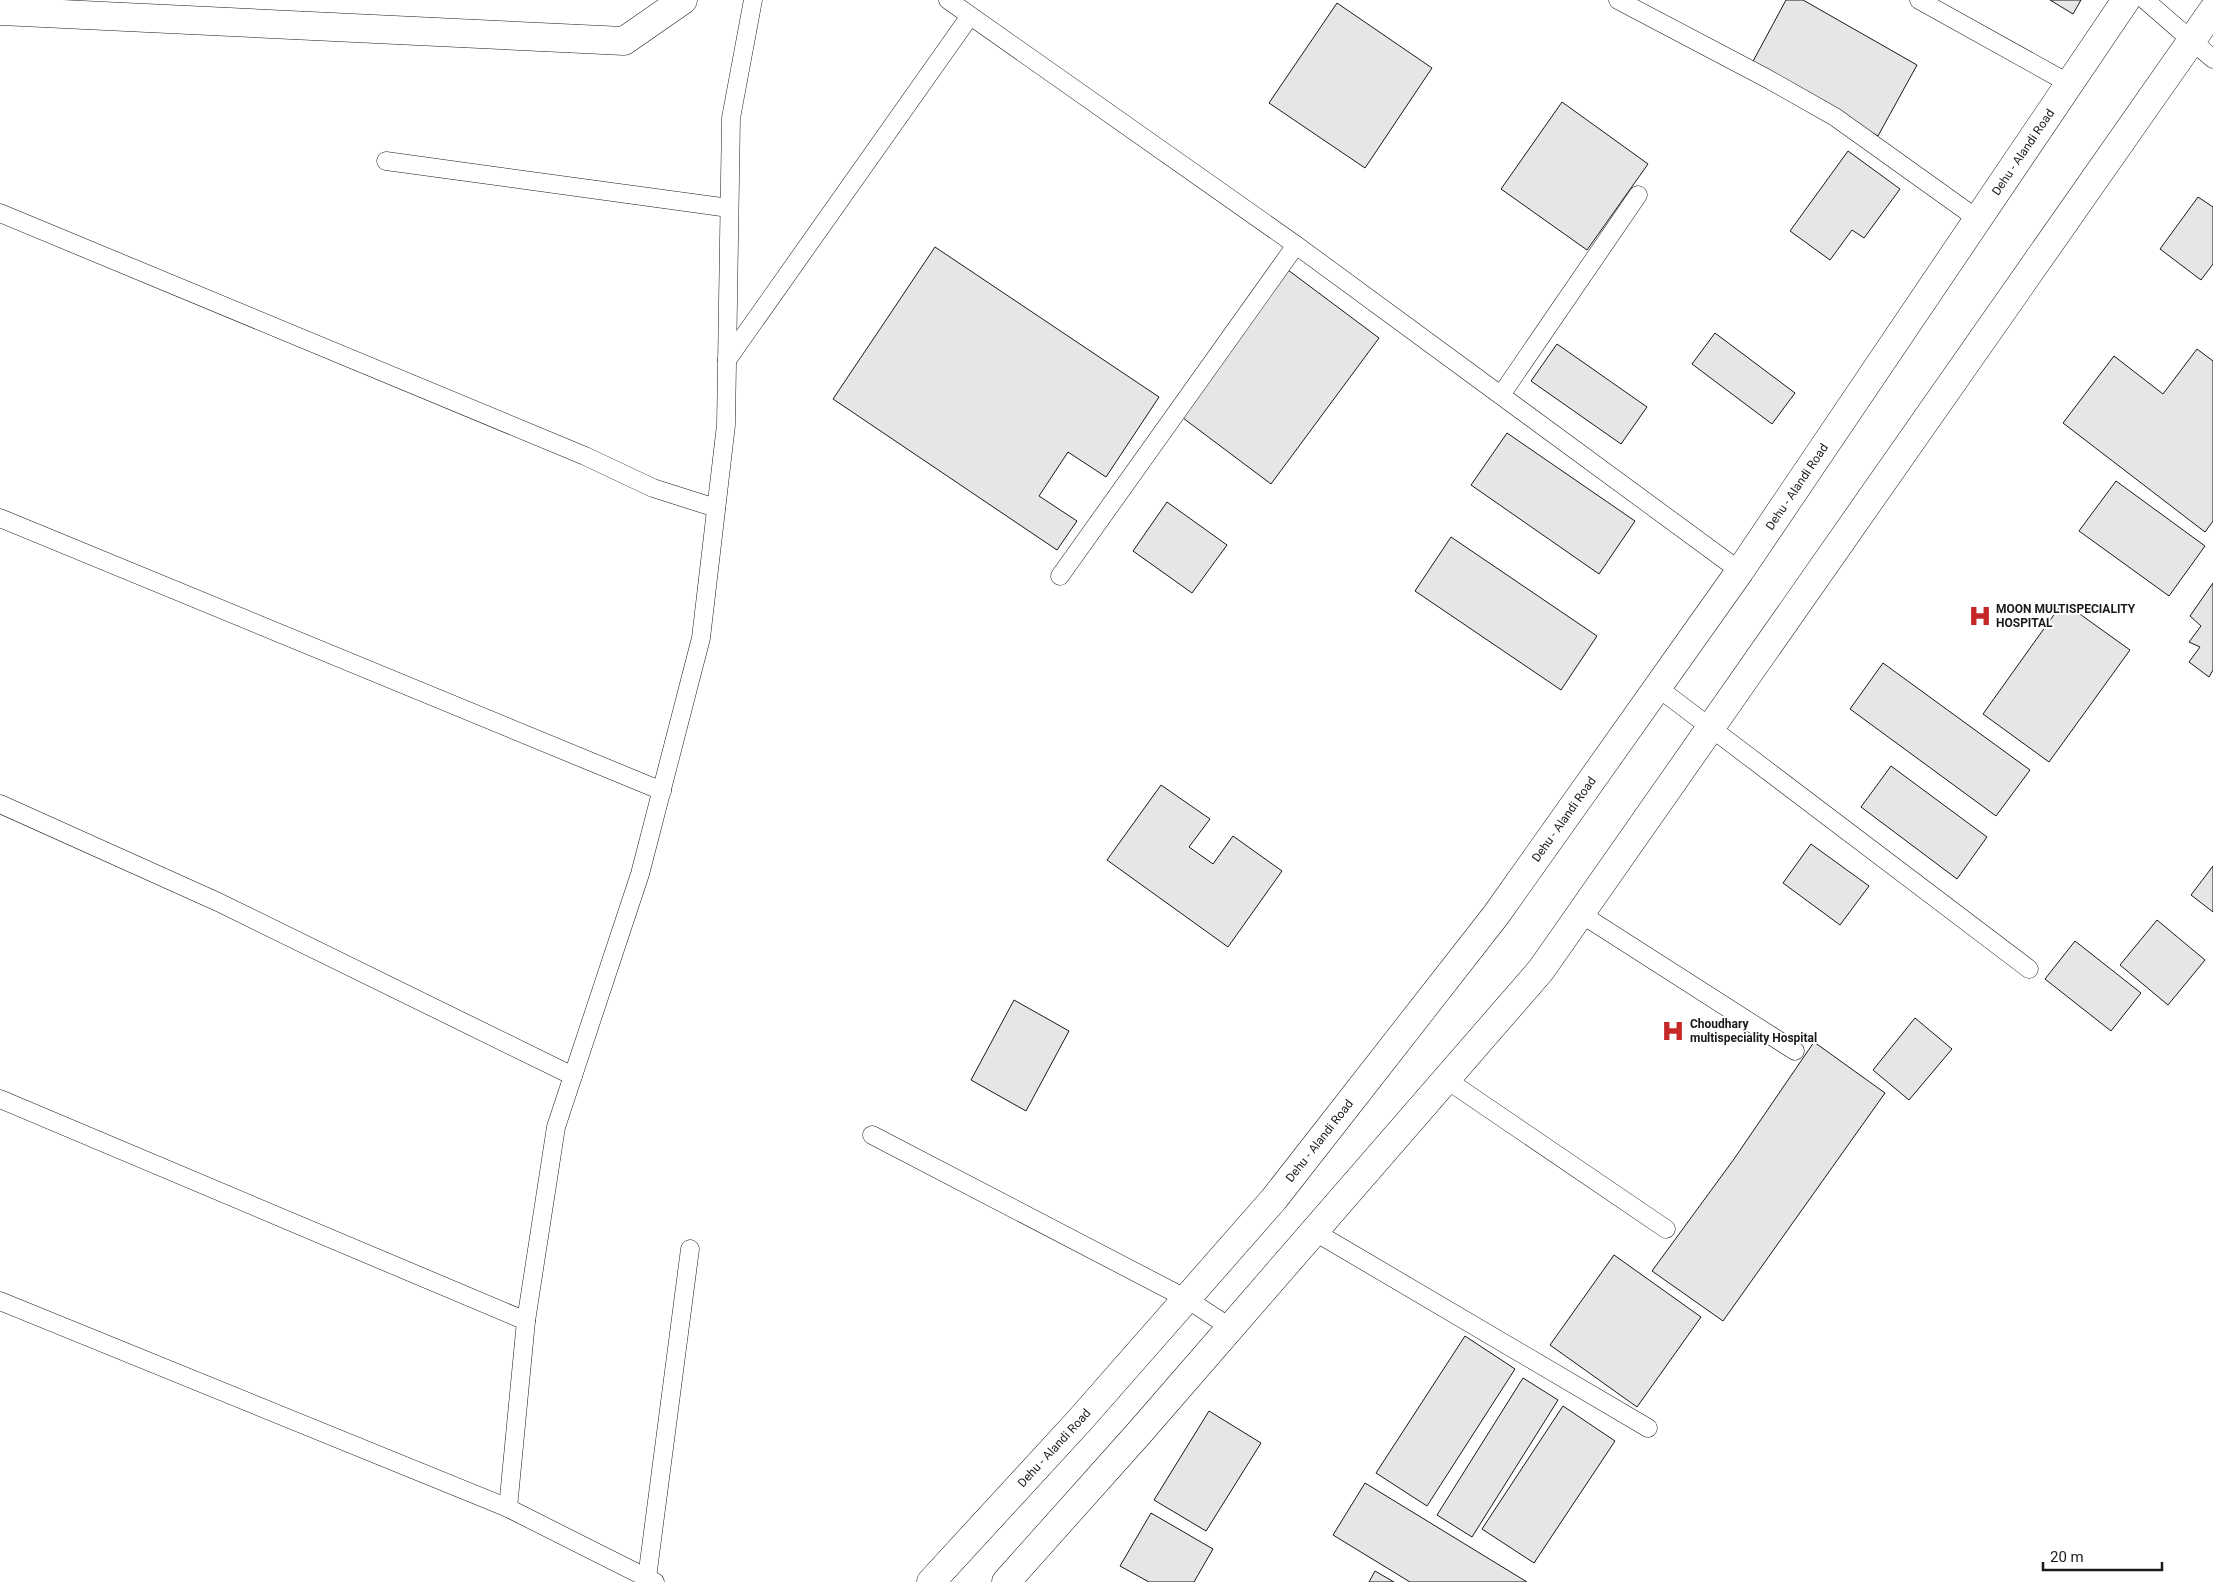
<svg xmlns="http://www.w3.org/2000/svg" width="2213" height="1582" viewBox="0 0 2213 1582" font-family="Roboto,sans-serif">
	<rect width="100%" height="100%" fill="#fff"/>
	<g fill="#e6e6e6" stroke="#1a1a1a">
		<polygon points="1786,0 1803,0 1917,65 1878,136 1751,65"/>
		<polygon points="2050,0 2081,0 2073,14"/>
		<polygon points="1337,3 1432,68 1365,168 1269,103"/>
		<polygon points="1562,102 1648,164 1587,250 1501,189"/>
		<polygon points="1848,151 1900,189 1864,238 1852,230 1830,260 1790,231"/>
		<polygon points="2198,197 2213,207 2213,264 2201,280 2160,249"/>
		<polygon points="935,247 1159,397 1106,477 1068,452 1039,496 1077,521 1057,550 833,399"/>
		<polygon points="1288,270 1379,338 1271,484 1179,415"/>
		<polygon points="1715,333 1795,393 1772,424 1692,364"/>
		<polygon points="1557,344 1647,407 1621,444 1531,381"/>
		<polygon points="2197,349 2213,361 2213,521 2205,532 2063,423 2114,356 2163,394"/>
		<polygon points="1507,433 1635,521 1599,574 1471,485"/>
		<polygon points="2116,481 2205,546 2169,596 2079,531"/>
		<polygon points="1167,502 1227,545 1192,593 1133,551"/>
		<polygon points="1451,537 1597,636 1561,690 1415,591"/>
		<polygon points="2213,583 2213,670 2209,677 2189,662 2200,647 2189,642 2201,626 2190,616"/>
		<polygon points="2063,602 2130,650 2049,762 1983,714"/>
		<polygon points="1883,663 2030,770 1996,816 1850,709"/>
		<polygon points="1891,766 1987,837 1957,879 1861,807"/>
		<polygon points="1161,785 1210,819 1189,847 1213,864 1233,836 1282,871 1228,947 1107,860"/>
		<polygon points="1811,844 1869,886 1840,925 1783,883"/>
		<polygon points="2213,866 2213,912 2191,895"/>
		<polygon points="2157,920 2205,960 2168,1005 2120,965"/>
		<polygon points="2075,941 2141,993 2111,1031 2045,979"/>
		<polygon points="1014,1000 1069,1031 1026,1111 971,1080"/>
		<polygon points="1915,1018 1952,1049 1909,1100 1873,1070"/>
		<polygon points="1814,1042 1885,1093 1723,1321 1652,1271 1734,1159"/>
		<polygon points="1614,1255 1701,1317 1637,1407 1550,1345"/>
		<polygon points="1465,1336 1515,1369 1427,1506 1376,1473"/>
		<polygon points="1523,1378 1558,1400 1472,1537 1437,1515"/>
		<polygon points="1563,1406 1615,1441 1534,1563 1482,1529"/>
		<polygon points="1209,1411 1261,1443 1206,1531 1154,1500"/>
		<polygon points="1365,1483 1527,1582 1410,1582 1333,1535"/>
		<polygon points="1151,1513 1213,1549 1194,1582 1149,1582 1120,1566"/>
		<polygon points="1375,1571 1394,1582 1369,1582"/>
	</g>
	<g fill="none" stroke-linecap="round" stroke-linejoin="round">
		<defs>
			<g id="lane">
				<polyline points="948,0 1296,245 1740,571"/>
				<polyline points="1618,0 1768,79 1835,117 1979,220"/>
				<polyline points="1919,0 2070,84"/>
				<polyline points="2145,0 2213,59"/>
				<polyline points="386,161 729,208"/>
				<polyline points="0,213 585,456 653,488 716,508"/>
				<polyline points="727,360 970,16"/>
				<polyline points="1501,395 1638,195"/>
				<polyline points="0,518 662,791"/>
				<polyline points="1060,576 1296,245"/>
				<polyline points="1657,687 2029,969"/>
				<polyline points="0,804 218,902 573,1076"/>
				<polyline points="1581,914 1795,1051"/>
				<polyline points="1447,1080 1666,1229"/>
				<polyline points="0,1099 526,1321"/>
				<polyline points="872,1135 1187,1299 1231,1328"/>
				<polyline points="1315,1232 1648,1428"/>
				<polyline points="0,1301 508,1508 655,1582"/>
				<polyline points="508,1508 526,1321 556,1127 640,874 701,638 726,425 731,118 753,0"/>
				<polyline points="647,1578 690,1249"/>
			</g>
			<polyline id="street" points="0,11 624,41 683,0"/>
			<g id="primary">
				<path id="s1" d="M 931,1582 L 1080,1420 L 1274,1199 L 1496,915 L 1740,571 L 2126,0"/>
				<polyline points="1006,1582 1140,1432 1541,970 2213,10"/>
			</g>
		</defs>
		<use href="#lane" stroke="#1a1a1a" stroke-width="19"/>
		<use href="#street" stroke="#1a1a1a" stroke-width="29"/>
		<use href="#primary" stroke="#1a1a1a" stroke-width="29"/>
		<use href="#lane" stroke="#fff" stroke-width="18"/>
		<use href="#street" stroke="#fff" stroke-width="28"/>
		<use href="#primary" stroke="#fff" stroke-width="28"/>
	</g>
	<defs>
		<symbol id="hospital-bare" viewBox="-9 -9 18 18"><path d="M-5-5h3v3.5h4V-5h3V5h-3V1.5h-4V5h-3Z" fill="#c62828" stroke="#fff" stroke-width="2.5" paint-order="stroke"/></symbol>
	</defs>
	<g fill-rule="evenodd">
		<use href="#hospital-bare" x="1964" y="600" width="32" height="32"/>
		<use href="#hospital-bare" x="1657" y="1015" width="32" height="32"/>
	</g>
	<g text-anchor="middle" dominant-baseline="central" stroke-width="4" stroke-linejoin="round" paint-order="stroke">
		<g font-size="12" fill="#1a1a1a" stroke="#fff">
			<text stroke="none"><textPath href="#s1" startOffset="1802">Dehu - Alandi Road</textPath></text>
			<text stroke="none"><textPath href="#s1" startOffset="1398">Dehu - Alandi Road</textPath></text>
			<text stroke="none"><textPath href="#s1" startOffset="992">Dehu - Alandi Road</textPath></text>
			<text stroke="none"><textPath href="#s1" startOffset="588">Dehu - Alandi Road</textPath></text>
			<text stroke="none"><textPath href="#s1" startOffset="182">Dehu - Alandi Road</textPath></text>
		</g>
		<g font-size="12" font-weight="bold" fill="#1a1a1a" stroke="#fff" text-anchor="start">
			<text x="1996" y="609">MOON MULTISPECIALITY<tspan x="1996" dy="14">HOSPITAL</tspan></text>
			<text x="1690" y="1024">Choudhary<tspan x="1690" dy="14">multispeciality Hospital</tspan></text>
		</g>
	</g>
	<path d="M2043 1562v8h119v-8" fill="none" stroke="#1a1a1a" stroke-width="2.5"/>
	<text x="2050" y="1562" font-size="15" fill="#1a1a1a" stroke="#ffffff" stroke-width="4" paint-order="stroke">20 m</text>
</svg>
